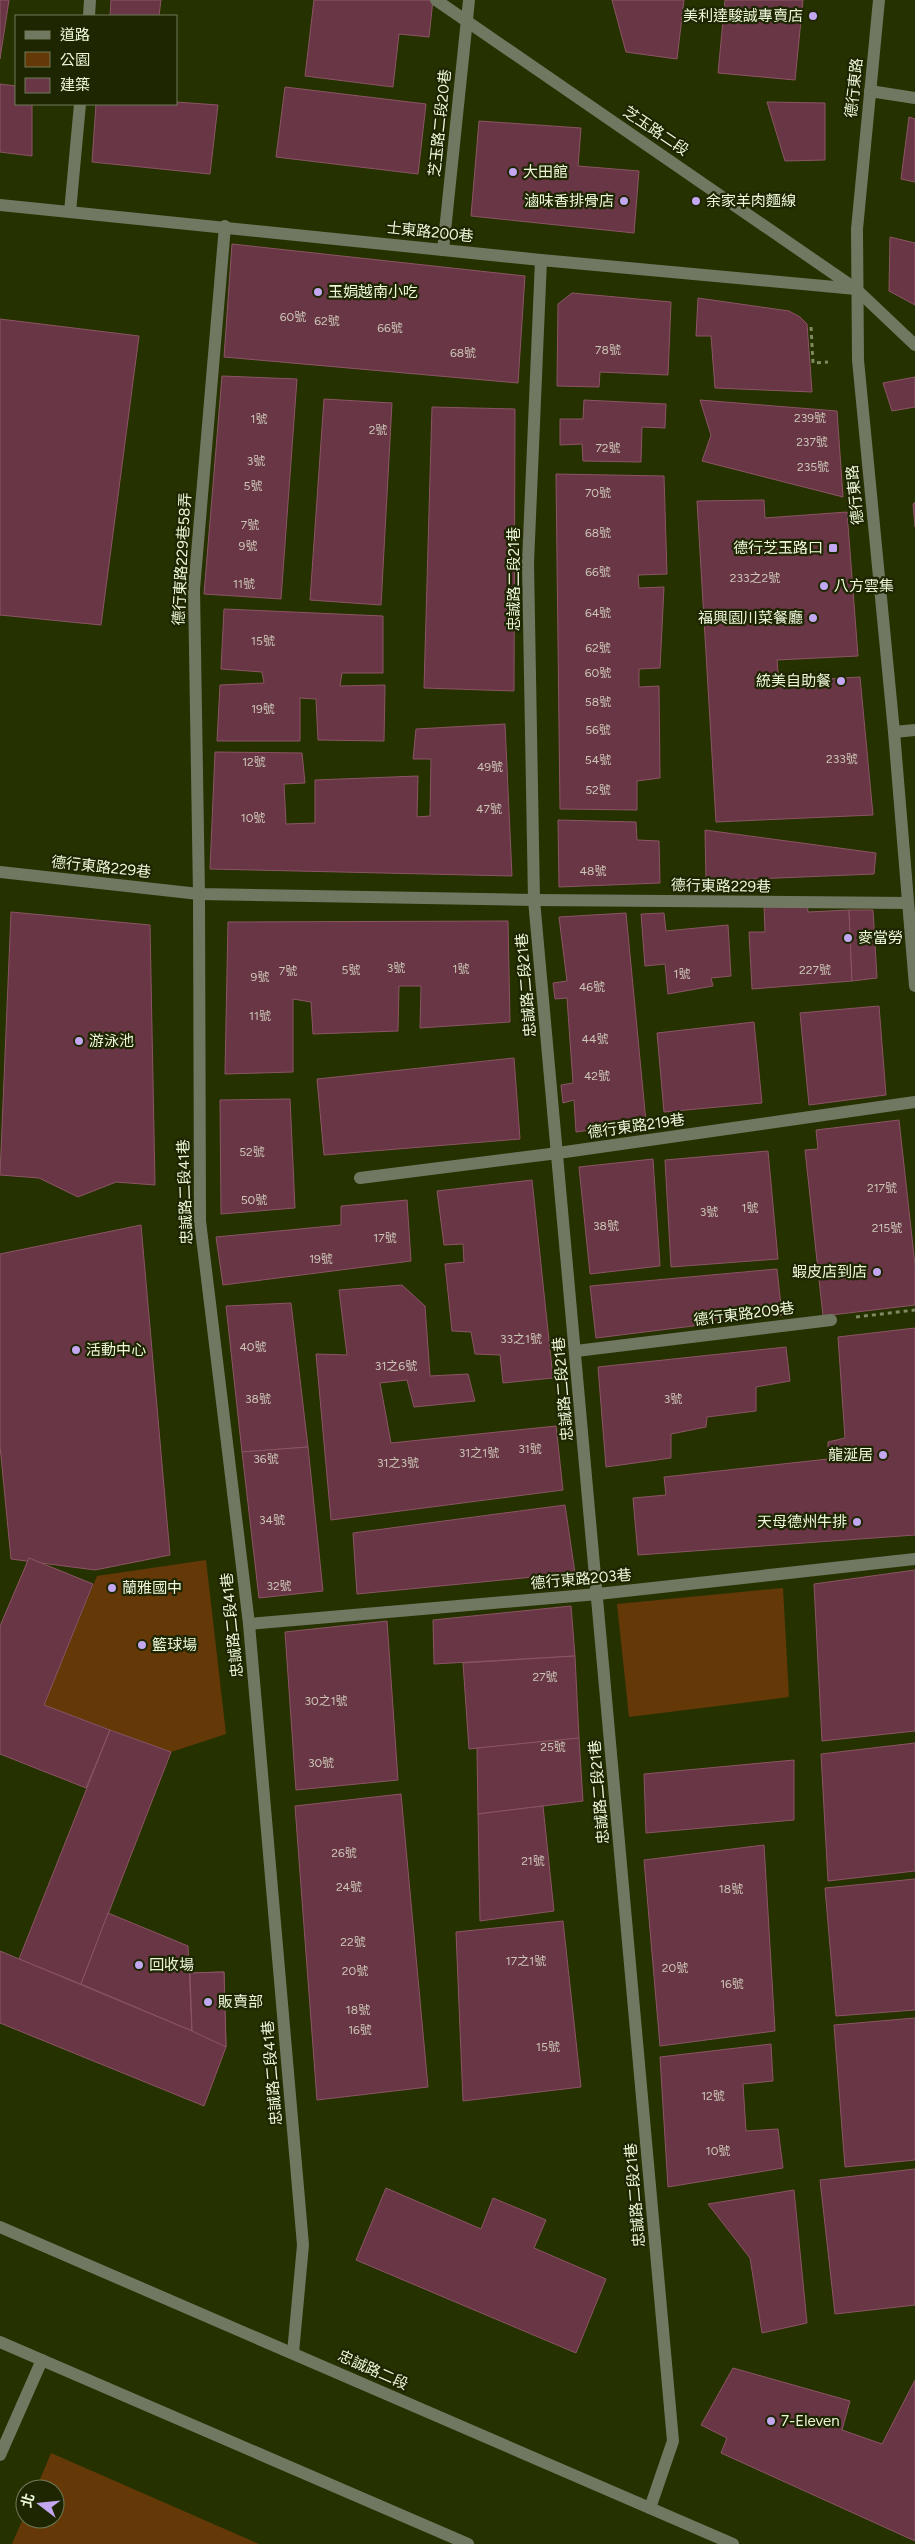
<svg xmlns="http://www.w3.org/2000/svg" width="915" height="2544" viewBox="0 0 915 2544" font-family="Figtree,'Noto Sans TC',sans-serif">
	<rect width="100%" height="100%" fill="#263100"/>
	<g fill="#653907">
		<polygon points="206,1560 226,1734 171,1752 44,1705 97,1576"/>
		<polygon points="783,1588 789,1697 629,1717 617,1604"/>
		<polygon points="51,2453 259,2544 12,2544 25,2514 25,2519 55,2519 55,2489 36,2489"/>
	</g>
	<g fill="#683645" stroke="#8b5564">
		<polygon points="0,0 9,0 0,59"/>
		<polygon points="111,0 161,0 159,16 110,16"/>
		<polygon points="314,0 433,0 429,37 399,34 393,87 305,76"/>
		<polygon points="612,0 684,0 677,59 626,52"/>
		<polygon points="725,0 803,0 795,80 718,73"/>
		<polygon points="0,84 16,86 16,104 32,104 32,156 0,152"/>
		<polygon points="285,87 426,104 418,174 276,157"/>
		<polygon points="176,102 218,105 210,174 92,162 96,104 176,104"/>
		<polygon points="767,102 825,103 825,160 785,161"/>
		<polygon points="909,117 915,119 915,182 901,179"/>
		<polygon points="479,121 581,128 578,166 639,171 634,233 471,216"/>
		<polygon points="890,237 915,243 915,305 889,291"/>
		<polygon points="232,244 525,276 518,383 224,357"/>
		<polygon points="572,293 671,302 668,375 600,372 599,387 557,386 558,304"/>
		<polygon points="698,298 789,311 800,317 807,324 812,392 715,388 711,336 696,336"/>
		<polygon points="0,319 139,336 101,625 0,615"/>
		<polygon points="222,376 297,379 281,599 204,594"/>
		<polygon points="915,377 915,407 892,411 883,383"/>
		<polygon points="324,399 392,403 381,605 310,600"/>
		<polygon points="584,400 666,404 665,428 642,427 641,462 583,461 582,444 560,445 560,419 583,419"/>
		<polygon points="700,400 837,411 843,497 702,461 711,435"/>
		<polygon points="432,407 515,409 514,691 424,688"/>
		<polygon points="556,474 664,476 667,574 638,575 639,588 664,587 660,668 639,669 639,687 659,686 660,778 637,781 637,810 560,809"/>
		<polygon points="764,500 765,518 847,512 858,656 777,660 779,682 860,677 873,815 716,822 697,501"/>
		<polygon points="915,502 915,527 913,504"/>
		<polygon points="224,609 383,616 383,673 342,673 340,686 385,685 384,741 318,740 316,699 300,698 300,741 217,741 220,685 264,683 262,672 221,669"/>
		<polygon points="505,724 512,876 210,869 215,752 302,753 305,783 284,784 286,824 315,823 315,780 418,776 417,817 430,816 431,759 413,759 416,729"/>
		<polygon points="558,820 636,822 637,840 659,841 660,883 559,887"/>
		<polygon points="705,830 876,853 874,874 706,881"/>
		<polygon points="807,902 808,912 849,910 852,981 752,989 749,932 765,932 764,905"/>
		<polygon points="849,910 873,910 877,978 852,981"/>
		<polygon points="11,912 150,925 155,1185 116,1182 78,1197 39,1178 0,1175"/>
		<polygon points="626,913 646,1122 576,1132 574,1100 563,1103 561,1085 573,1083 567,998 555,999 553,983 567,981 559,917"/>
		<polygon points="664,913 666,931 728,925 731,976 711,978 713,986 668,994 665,964 645,966 641,914"/>
		<polygon points="508,921 510,1022 420,1028 421,986 399,986 398,1031 313,1034 311,1002 293,999 293,1072 225,1074 228,922"/>
		<polygon points="879,1006 886,1095 809,1105 800,1013"/>
		<polygon points="754,1022 762,1103 664,1112 657,1033"/>
		<polygon points="514,1058 520,1139 324,1155 317,1079"/>
		<polygon points="290,1099 295,1208 221,1214 220,1100"/>
		<polygon points="899,1120 915,1265 915,1305 823,1316 805,1150 818,1149 816,1130"/>
		<polygon points="768,1151 778,1259 671,1267 665,1160"/>
		<polygon points="653,1159 660,1266 590,1274 579,1167"/>
		<polygon points="532,1180 553,1378 503,1383 500,1355 475,1354 471,1332 452,1331 445,1264 464,1262 463,1244 444,1245 437,1191"/>
		<polygon points="407,1200 411,1261 223,1285 216,1237 341,1225 341,1206"/>
		<polygon points="141,1225 170,1555 95,1570 11,1559 0,1446 0,1254"/>
		<polygon points="777,1269 782,1315 596,1338 590,1286"/>
		<polygon points="402,1285 425,1306 430,1376 468,1374 475,1401 414,1407 407,1380 380,1383 391,1443 556,1426 563,1490 331,1520 316,1354 347,1355 339,1290"/>
		<polygon points="291,1303 308,1447 242,1452 226,1306"/>
		<polygon points="915,1328 915,1535 638,1555 633,1498 666,1495 664,1477 828,1459 828,1442 845,1438 838,1337"/>
		<polygon points="786,1347 790,1381 756,1387 756,1411 707,1417 706,1427 671,1434 671,1458 606,1467 598,1367"/>
		<polygon points="308,1447 323,1591 259,1598 242,1452"/>
		<polygon points="565,1505 575,1573 357,1594 353,1533"/>
		<polygon points="29,1558 93,1584 44,1705 110,1730 86,1788 0,1754 0,1626"/>
		<polygon points="915,1570 915,1731 822,1741 814,1584"/>
		<polygon points="571,1606 575,1656 434,1664 433,1620"/>
		<polygon points="387,1621 398,1780 296,1790 285,1632"/>
		<polygon points="575,1656 579,1738 469,1749 463,1663"/>
		<polygon points="110,1730 171,1752 81,1984 19,1959"/>
		<polygon points="579,1738 583,1801 478,1814 477,1748"/>
		<polygon points="915,1743 915,1871 828,1881 821,1754"/>
		<polygon points="794,1760 794,1820 646,1833 644,1774"/>
		<polygon points="401,1794 428,2087 317,2100 295,1806"/>
		<polygon points="543,1806 554,1911 480,1921 478,1814"/>
		<polygon points="764,1845 775,2031 660,2046 644,1860"/>
		<polygon points="915,1879 915,2010 836,2016 825,1888"/>
		<polygon points="108,1913 188,1946 192,2031 81,1984"/>
		<polygon points="563,1921 581,2087 463,2101 456,1932"/>
		<polygon points="0,1951 192,2031 190,1973 224,1972 226,2047 204,2106 0,2023"/>
		<polygon points="224,1972 226,2047 192,2031 190,1973"/>
		<polygon points="915,2018 915,2160 845,2167 834,2025"/>
		<polygon points="771,2044 773,2081 743,2084 746,2131 778,2129 783,2168 668,2187 660,2057"/>
		<polygon points="915,2169 915,2305 835,2314 820,2180"/>
		<polygon points="386,2188 481,2229 493,2198 546,2220 534,2248 606,2279 576,2353 356,2260"/>
		<polygon points="794,2190 807,2323 762,2333 750,2258 708,2204"/>
		<polygon points="733,2368 850,2401 842,2430 882,2444 915,2380 915,2541 721,2453 727,2438 701,2425"/>
	</g>
	<g fill="none" stroke-linecap="round" stroke-linejoin="round">
		<g stroke="#7f8962" stroke-width="3" stroke-dasharray="4 4" stroke-linecap="butt">
			<polyline points="811,327 813,363 828,362"/>
			<polyline points="856,1317 915,1310"/>
		</g>
		<g stroke="#717862" stroke-width="12">
			<polyline points="436,0 856,289 915,345"/>
			<polyline points="879,0 857,229 858,360 894,732 915,986"/>
			<polyline points="89,16 90,0"/>
			<polyline points="870,91 915,98"/>
			<polyline points="0,205 541,260 856,289"/>
			<polyline points="70,212 80,104"/>
			<polyline points="225,226 194,589 199,894 200,1221 249,1624 303,2245 293,2353"/>
			<polyline points="443,250 469,0"/>
			<polyline points="541,260 528,563 534,900 673,2441 650,2508"/>
			<polyline points="894,732 915,730"/>
			<polyline points="0,872 199,894 534,900 907,903"/>
			<polyline points="360,1178 558,1153 915,1102"/>
			<polyline points="576,1351 831,1320"/>
			<polyline points="249,1624 598,1594 915,1559"/>
			<polyline points="0,2227 733,2544"/>
			<polyline points="0,2342 468,2544"/>
			<polyline points="0,2455 42,2360"/>
		</g>
	</g>
	<g fill="#c4a7f1" stroke="#1d2601" stroke-width="2">
		<circle cx="813" cy="16" r="5"/>
		<circle cx="513" cy="172" r="5"/>
		<circle cx="624" cy="201" r="5"/>
		<circle cx="696" cy="201" r="5"/>
		<circle cx="318" cy="292" r="5"/>
		<rect x="828" y="543" width="10" height="10" rx="2.5"/>
		<circle cx="824" cy="586" r="5"/>
		<circle cx="813" cy="618" r="5"/>
		<circle cx="841" cy="681" r="5"/>
		<circle cx="848" cy="938" r="5"/>
		<circle cx="79" cy="1041" r="5"/>
		<circle cx="877" cy="1272" r="5"/>
		<circle cx="76" cy="1350" r="5"/>
		<circle cx="883" cy="1455" r="5"/>
		<circle cx="857" cy="1522" r="5"/>
		<circle cx="112" cy="1588" r="5"/>
		<circle cx="142" cy="1645" r="5"/>
		<circle cx="139" cy="1965" r="5"/>
		<circle cx="208" cy="2002" r="5"/>
		<circle cx="771" cy="2421" r="5"/>
	</g>
	<g text-anchor="middle" dominant-baseline="central" stroke-width="4.5" stroke-linejoin="round" paint-order="stroke">
		<g font-size="12" fill="#ccc6b6">
			<text x="293" y="317">60號</text>
			<text x="327" y="321">62號</text>
			<text x="390" y="328">66號</text>
			<text x="608" y="350">78號</text>
			<text x="463" y="353">68號</text>
			<text x="810" y="418">239號</text>
			<text x="259" y="419">1號</text>
			<text x="378" y="430">2號</text>
			<text x="812" y="442">237號</text>
			<text x="608" y="448">72號</text>
			<text x="256" y="461">3號</text>
			<text x="813" y="467">235號</text>
			<text x="253" y="486">5號</text>
			<text x="598" y="493">70號</text>
			<text x="250" y="525">7號</text>
			<text x="598" y="533">68號</text>
			<text x="248" y="546">9號</text>
			<text x="598" y="572">66號</text>
			<text x="755" y="578">233之2號</text>
			<text x="244" y="584">11號</text>
			<text x="598" y="613">64號</text>
			<text x="263" y="641">15號</text>
			<text x="598" y="648">62號</text>
			<text x="598" y="673">60號</text>
			<text x="598" y="702">58號</text>
			<text x="263" y="709">19號</text>
			<text x="598" y="730">56號</text>
			<text x="842" y="759">233號</text>
			<text x="598" y="760">54號</text>
			<text x="254" y="762">12號</text>
			<text x="490" y="767">49號</text>
			<text x="598" y="790">52號</text>
			<text x="489" y="809">47號</text>
			<text x="253" y="818">10號</text>
			<text x="593" y="871">48號</text>
			<text x="396" y="968">3號</text>
			<text x="461" y="969">1號</text>
			<text x="351" y="970">5號</text>
			<text x="815" y="970">227號</text>
			<text x="288" y="971">7號</text>
			<text x="682" y="974">1號</text>
			<text x="260" y="977">9號</text>
			<text x="592" y="987">46號</text>
			<text x="260" y="1016">11號</text>
			<text x="595" y="1039">44號</text>
			<text x="597" y="1076">42號</text>
			<text x="252" y="1152">52號</text>
			<text x="882" y="1188">217號</text>
			<text x="254" y="1200">50號</text>
			<text x="750" y="1208">1號</text>
			<text x="709" y="1212">3號</text>
			<text x="606" y="1226">38號</text>
			<text x="887" y="1228">215號</text>
			<text x="385" y="1238">17號</text>
			<text x="321" y="1259">19號</text>
			<text x="521" y="1339">33之1號</text>
			<text x="253" y="1347">40號</text>
			<text x="396" y="1366">31之6號</text>
			<text x="258" y="1399">38號</text>
			<text x="673" y="1399">3號</text>
			<text x="530" y="1449">31號</text>
			<text x="479" y="1453">31之1號</text>
			<text x="266" y="1459">36號</text>
			<text x="398" y="1463">31之3號</text>
			<text x="272" y="1520">34號</text>
			<text x="279" y="1586">32號</text>
			<text x="545" y="1677">27號</text>
			<text x="326" y="1701">30之1號</text>
			<text x="553" y="1747">25號</text>
			<text x="321" y="1763">30號</text>
			<text x="344" y="1853">26號</text>
			<text x="533" y="1861">21號</text>
			<text x="349" y="1887">24號</text>
			<text x="731" y="1889">18號</text>
			<text x="353" y="1942">22號</text>
			<text x="526" y="1961">17之1號</text>
			<text x="675" y="1968">20號</text>
			<text x="355" y="1971">20號</text>
			<text x="732" y="1984">16號</text>
			<text x="358" y="2010">18號</text>
			<text x="360" y="2030">16號</text>
			<text x="548" y="2047">15號</text>
			<text x="713" y="2096">12號</text>
			<text x="718" y="2151">10號</text>
		</g>
		<g font-size="15" fill="#edf6db" stroke="#1d2601" text-anchor="start">
			<text x="803" y="16" text-anchor="end">美利達駿誠專賣店</text>
			<text x="523" y="172">大田館</text>
			<text x="614" y="201" text-anchor="end">滷味香排骨店</text>
			<text x="706" y="201">余家羊肉麵線</text>
			<text x="328" y="292">玉娟越南小吃</text>
			<text x="823" y="548" text-anchor="end">德行芝玉路口</text>
			<text x="834" y="586">八方雲集</text>
			<text x="803" y="618" text-anchor="end">福興園川菜餐廳</text>
			<text x="831" y="681" text-anchor="end">統美自助餐</text>
			<text x="858" y="938">麥當勞</text>
			<text x="89" y="1041">游泳池</text>
			<text x="867" y="1272" text-anchor="end">蝦皮店到店</text>
			<text x="86" y="1350">活動中心</text>
			<text x="873" y="1455" text-anchor="end">龍涎居</text>
			<text x="847" y="1522" text-anchor="end">天母德州牛排</text>
			<text x="122" y="1588">蘭雅國中</text>
			<text x="152" y="1645">籃球場</text>
			<text x="149" y="1965">回收場</text>
			<text x="218" y="2002">販賣部</text>
			<text x="781" y="2421">7-Eleven</text>
		</g>
		<g font-size="15" fill="#edf6db" stroke="#1d2601">
			<text transform="translate(854 88) rotate(-84)">德行東路</text>
			<text transform="translate(440 123) rotate(-84)">芝玉路二段20巷</text>
			<text transform="translate(656 131) rotate(34)">芝玉路二段</text>
			<text transform="translate(430 232) rotate(6)">士東路200巷</text>
			<text transform="translate(855 495) rotate(-96)">德行東路</text>
			<text transform="translate(182 559) rotate(-87)">德行東路229巷58弄</text>
			<text transform="translate(514 579) rotate(-90)">忠誠路二段21巷</text>
			<text transform="translate(101 867) rotate(6)">德行東路229巷</text>
			<text transform="translate(721 886) rotate(1)">德行東路229巷</text>
			<text transform="translate(526 985) rotate(-95)">忠誠路二段21巷</text>
			<text transform="translate(636 1126) rotate(-8)">德行東路219巷</text>
			<text transform="translate(185 1192) rotate(-92)">忠誠路二段41巷</text>
			<text transform="translate(744 1314) rotate(-7)">德行東路209巷</text>
			<text transform="translate(563 1389) rotate(-95)">忠誠路二段21巷</text>
			<text transform="translate(581 1579) rotate(-5)">德行東路203巷</text>
			<text transform="translate(232 1625) rotate(-96)">忠誠路二段41巷</text>
			<text transform="translate(599 1792) rotate(-95)">忠誠路二段21巷</text>
			<text transform="translate(272 2073) rotate(-95)">忠誠路二段41巷</text>
			<text transform="translate(635 2195) rotate(-95)">忠誠路二段21巷</text>
			<text transform="translate(373 2370) rotate(24)">忠誠路二段</text>
		</g>
	</g>
	<rect x="15" y="15" width="162" height="90" fill="#1d2601" stroke="#707958"/>
	<rect x="25" y="31" width="25" height="8" fill="#717862" stroke="#707958"/>
	<text x="60" y="40" font-size="15" fill="#edf6db">道路</text>
	<rect x="25" y="52" width="25" height="15" fill="#653907" stroke="#707958"/>
	<text x="60" y="65" font-size="15" fill="#edf6db">公園</text>
	<rect x="25" y="78" width="25" height="15" fill="#683645" stroke="#707958"/>
	<text x="60" y="90" font-size="15" fill="#edf6db">建築</text>
	<g transform="translate(40 2504) rotate(286)"><circle r="24" fill="#1d2601" stroke="#707958"/>
	<path d="M0-4L9 19L0 12L-9 19Z" fill="#c4a7f1"/>
	<text y="-8" font-size="14" font-weight="bold" text-anchor="middle" fill="#edf6db">北</text>
	</g>
</svg>
